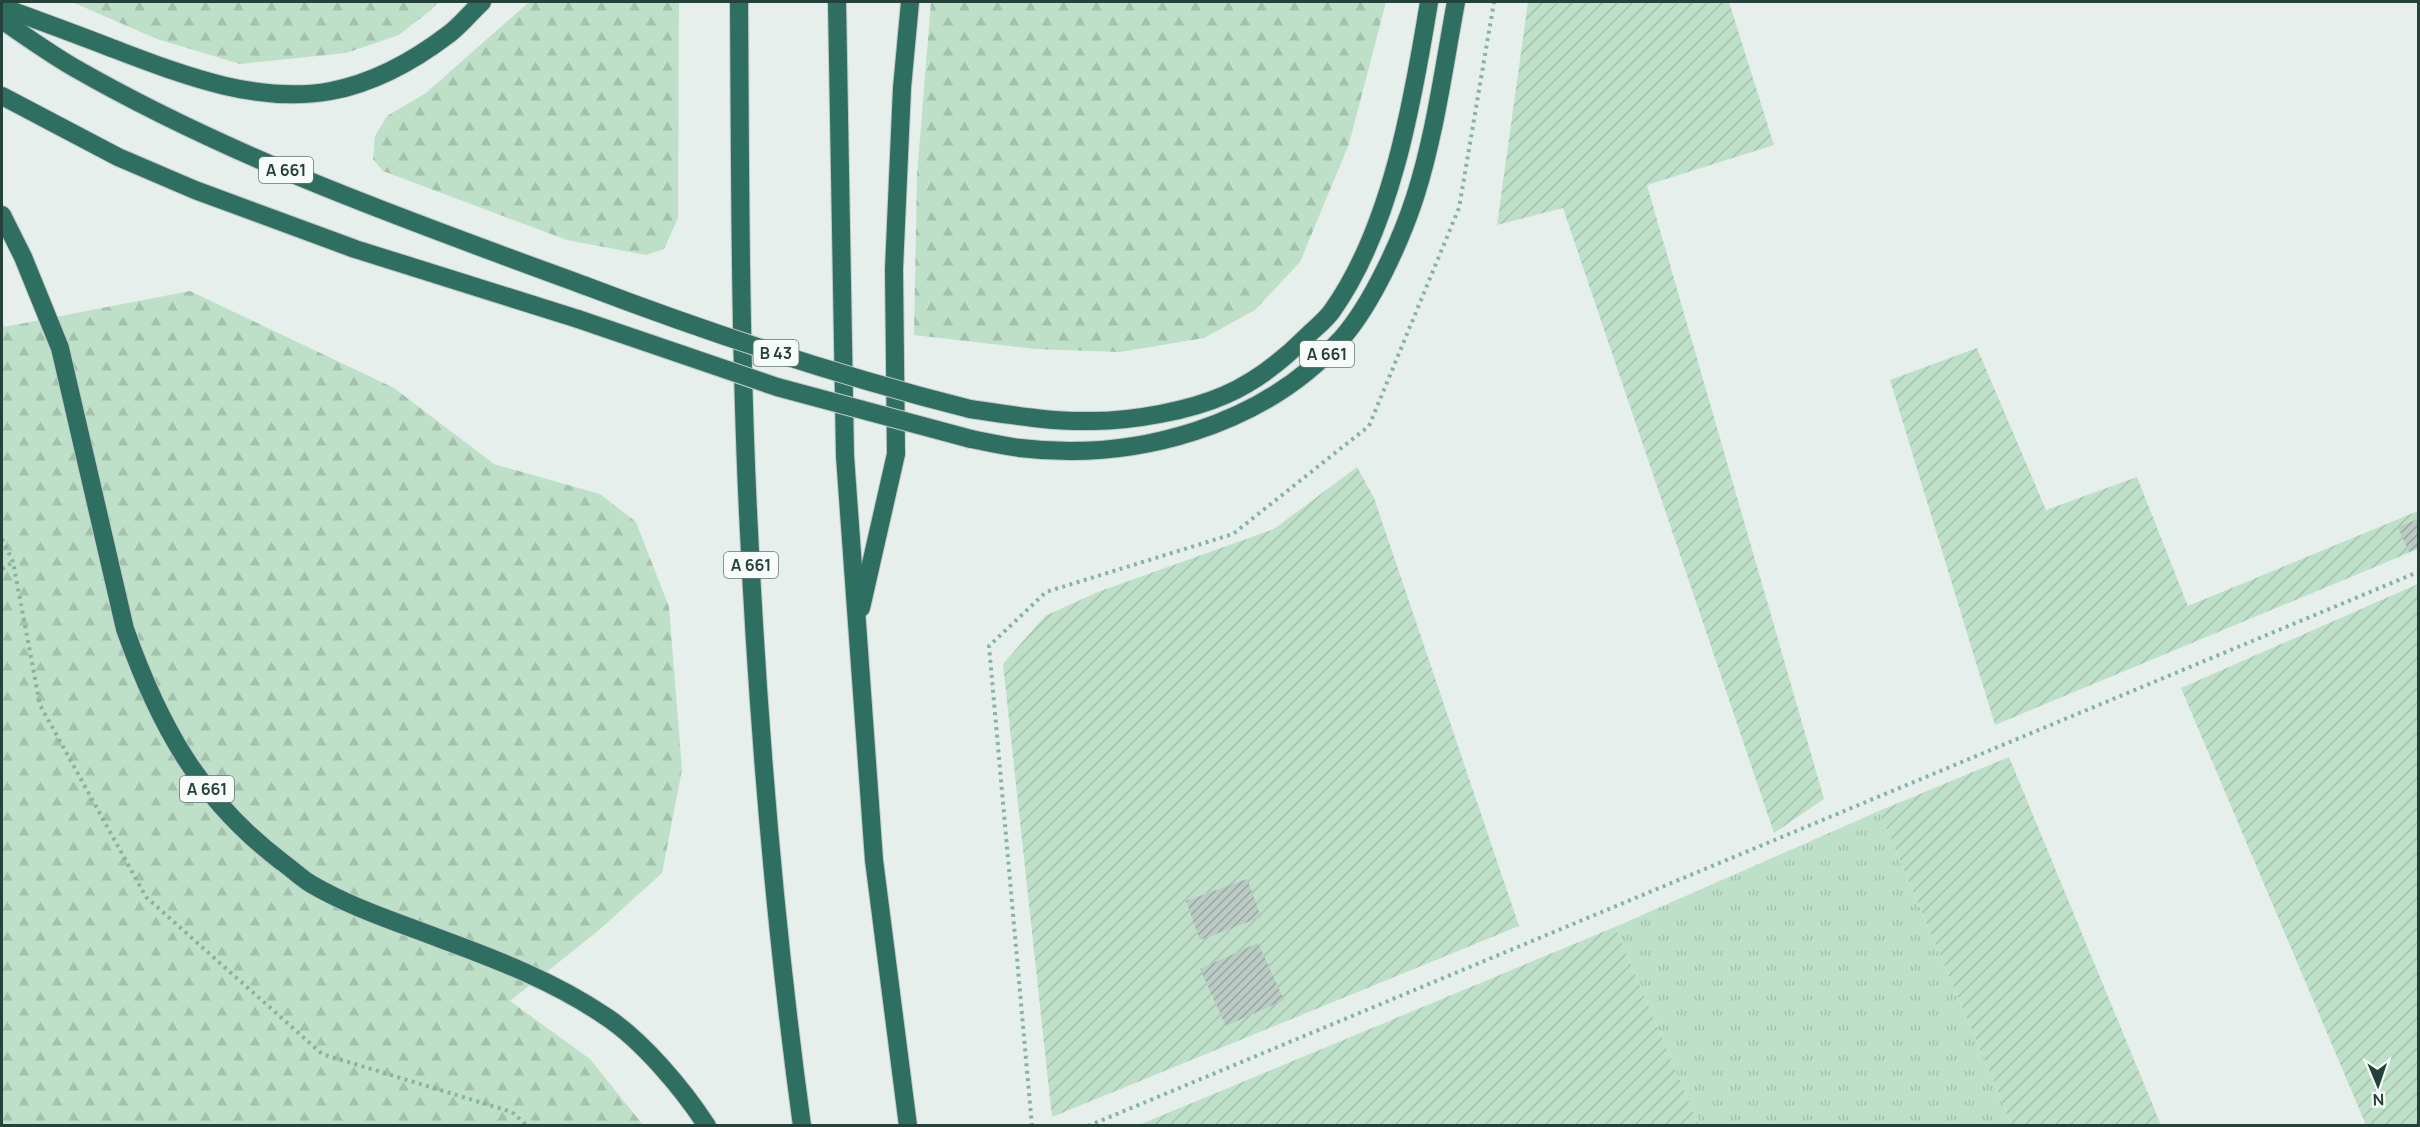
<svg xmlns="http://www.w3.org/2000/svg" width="2420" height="1127" viewBox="0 0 2420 1127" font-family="Manrope,sans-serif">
	<defs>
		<pattern id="grass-tufts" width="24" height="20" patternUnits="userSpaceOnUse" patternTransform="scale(1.5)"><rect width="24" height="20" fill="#bfe0c8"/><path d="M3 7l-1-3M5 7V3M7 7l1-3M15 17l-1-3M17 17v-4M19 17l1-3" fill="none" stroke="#a4c1ad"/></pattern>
		<pattern id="forest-firs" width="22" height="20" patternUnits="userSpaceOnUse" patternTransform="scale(1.5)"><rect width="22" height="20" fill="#bfe0c8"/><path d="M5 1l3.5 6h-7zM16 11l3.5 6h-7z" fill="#a4c1ad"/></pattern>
		<pattern id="garden-furrows" width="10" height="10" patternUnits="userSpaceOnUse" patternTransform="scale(1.5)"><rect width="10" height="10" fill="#bfe0c8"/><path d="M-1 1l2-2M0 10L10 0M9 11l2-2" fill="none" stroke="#a4c1ad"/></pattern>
		<pattern id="building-hatch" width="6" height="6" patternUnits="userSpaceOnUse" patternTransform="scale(1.5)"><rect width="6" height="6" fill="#bbcac4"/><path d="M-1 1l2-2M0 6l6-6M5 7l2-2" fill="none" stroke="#98a6a0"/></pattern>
	</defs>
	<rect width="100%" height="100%" fill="#e6efeb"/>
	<polygon fill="url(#grass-tufts)" points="1879,811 2012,1125 1699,1125 1615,927"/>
	<g fill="url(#forest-firs)">
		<polygon points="72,2 438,2 431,10 399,35 346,53 240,64 157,39"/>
		<polygon points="529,2 679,2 678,218 664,249 646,255 567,240 383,171 373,159 375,136 387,116 426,93"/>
		<polygon points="931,2 1386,2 1349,144 1300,262 1255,310 1204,338 1120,352 1035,349 914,335 917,175"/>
		<polygon points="190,291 394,388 494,464 600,494 636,522 669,607 682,770 662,873 598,931 510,1001 590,1059 643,1125 2,1125 2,322 4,327"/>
	</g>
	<g fill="url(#garden-furrows)">
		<polygon points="1528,2 1729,2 1774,145 1647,185 1824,799 1774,833 1563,208 1497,225"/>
		<polygon points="1977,348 2046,510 2137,477 2188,606 2418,511 2418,549 1995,725 1890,380"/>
		<polygon points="1357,467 1374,498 1519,926 1052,1117 1003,664 1045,616 1098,592 1274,529"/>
		<polygon points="2418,584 2418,1125 2366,1125 2181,688"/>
		<polygon points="2009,757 2161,1125 2012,1125 1879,811"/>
		<polygon points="1615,927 1699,1125 1139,1125"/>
	</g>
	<g fill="url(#building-hatch)">
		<polygon points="2418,519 2418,548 2409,552 2398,527"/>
		<polygon points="1247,879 1261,917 1200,940 1186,901"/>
		<polygon points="1258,943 1284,1000 1226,1026 1200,969"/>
	</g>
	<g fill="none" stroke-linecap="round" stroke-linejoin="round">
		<defs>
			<g id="motorway">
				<path d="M 739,2 C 740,156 740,311 746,466 C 755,687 772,906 802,1126"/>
				<polyline points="837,2 845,456 874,860 908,1126"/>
				<path d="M 2,7 C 37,20 73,33 109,47 C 178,73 255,105 331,91 C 373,83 415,60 449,34 C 461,25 471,12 482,2"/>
				<path d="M 2,20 C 25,36 49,53 73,67 C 235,160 412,222 586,286"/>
				<polyline points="2,96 118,157 195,190 355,249 578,319"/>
				<path d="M 2,215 L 23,257 L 60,348 L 125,629 C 159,725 199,799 282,862 C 292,869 301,878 311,884 C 352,908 397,922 441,939 C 498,960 555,982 605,1016 C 642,1040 683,1089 707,1126"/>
				<path d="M 970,409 C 1011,415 1051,422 1092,421 C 1132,421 1189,411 1225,395 C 1255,382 1283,360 1306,337 C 1314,329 1325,321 1332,311 C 1391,228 1413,101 1429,2"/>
				<path d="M 971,439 C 987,442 1003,446 1020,448 C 1135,462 1264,426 1342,338 C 1372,304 1401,240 1415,197 C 1435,135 1444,66 1456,2"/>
				<polyline points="861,608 896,454 894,269 902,88 910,2"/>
			</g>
		</defs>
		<use href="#motorway" stroke="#c2cac8" stroke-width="20"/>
		<g stroke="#86b3a5" stroke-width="4" stroke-dasharray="3 4.5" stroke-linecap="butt">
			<polyline points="2,539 13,562 40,705 146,897 322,1054 512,1112 527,1126"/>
			<polyline points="2,569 13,562"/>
			<polyline points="1032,1126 989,646 1046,592 1233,534 1369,426 1459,208 1494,2"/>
			<polyline points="1088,1126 2418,572"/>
		</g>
		<use href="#motorway" stroke="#2f6f62" stroke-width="18"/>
		<defs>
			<g id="motorway-bridge">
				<path d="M 586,286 C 712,334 839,376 970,409"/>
				<polyline points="578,319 777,387 971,439"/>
			</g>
		</defs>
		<use href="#motorway-bridge" stroke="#c2cac8" stroke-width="20" stroke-linecap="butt"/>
		<use href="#motorway-bridge" stroke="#2f6f62" stroke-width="18"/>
	</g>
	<g text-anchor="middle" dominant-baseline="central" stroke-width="4.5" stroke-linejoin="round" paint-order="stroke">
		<g fill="#f7fbf9" stroke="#637a73" stroke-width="1.5">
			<rect x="259" y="157" width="54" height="26" rx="4.5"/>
			<rect x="753.5" y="340" width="45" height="26" rx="4.5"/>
			<rect x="1300" y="341" width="54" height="26" rx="4.5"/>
			<rect x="724" y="552" width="54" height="26" rx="4.5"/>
			<rect x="180" y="776" width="54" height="26" rx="4.5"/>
		</g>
		<g font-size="16" font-weight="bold" fill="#24423a">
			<text x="286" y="170">A 661</text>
			<text x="776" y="353">B 43</text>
			<text x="1327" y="354">A 661</text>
			<text x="751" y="565">A 661</text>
			<text x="207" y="789">A 661</text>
		</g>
	</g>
	<rect width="2420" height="1127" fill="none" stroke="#24423a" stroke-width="6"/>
	<g transform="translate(2378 1085) rotate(178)" stroke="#f7fbf9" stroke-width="4.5" paint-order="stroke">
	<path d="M0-4.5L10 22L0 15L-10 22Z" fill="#24423a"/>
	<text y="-9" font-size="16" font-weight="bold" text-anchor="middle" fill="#24423a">N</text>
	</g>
</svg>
